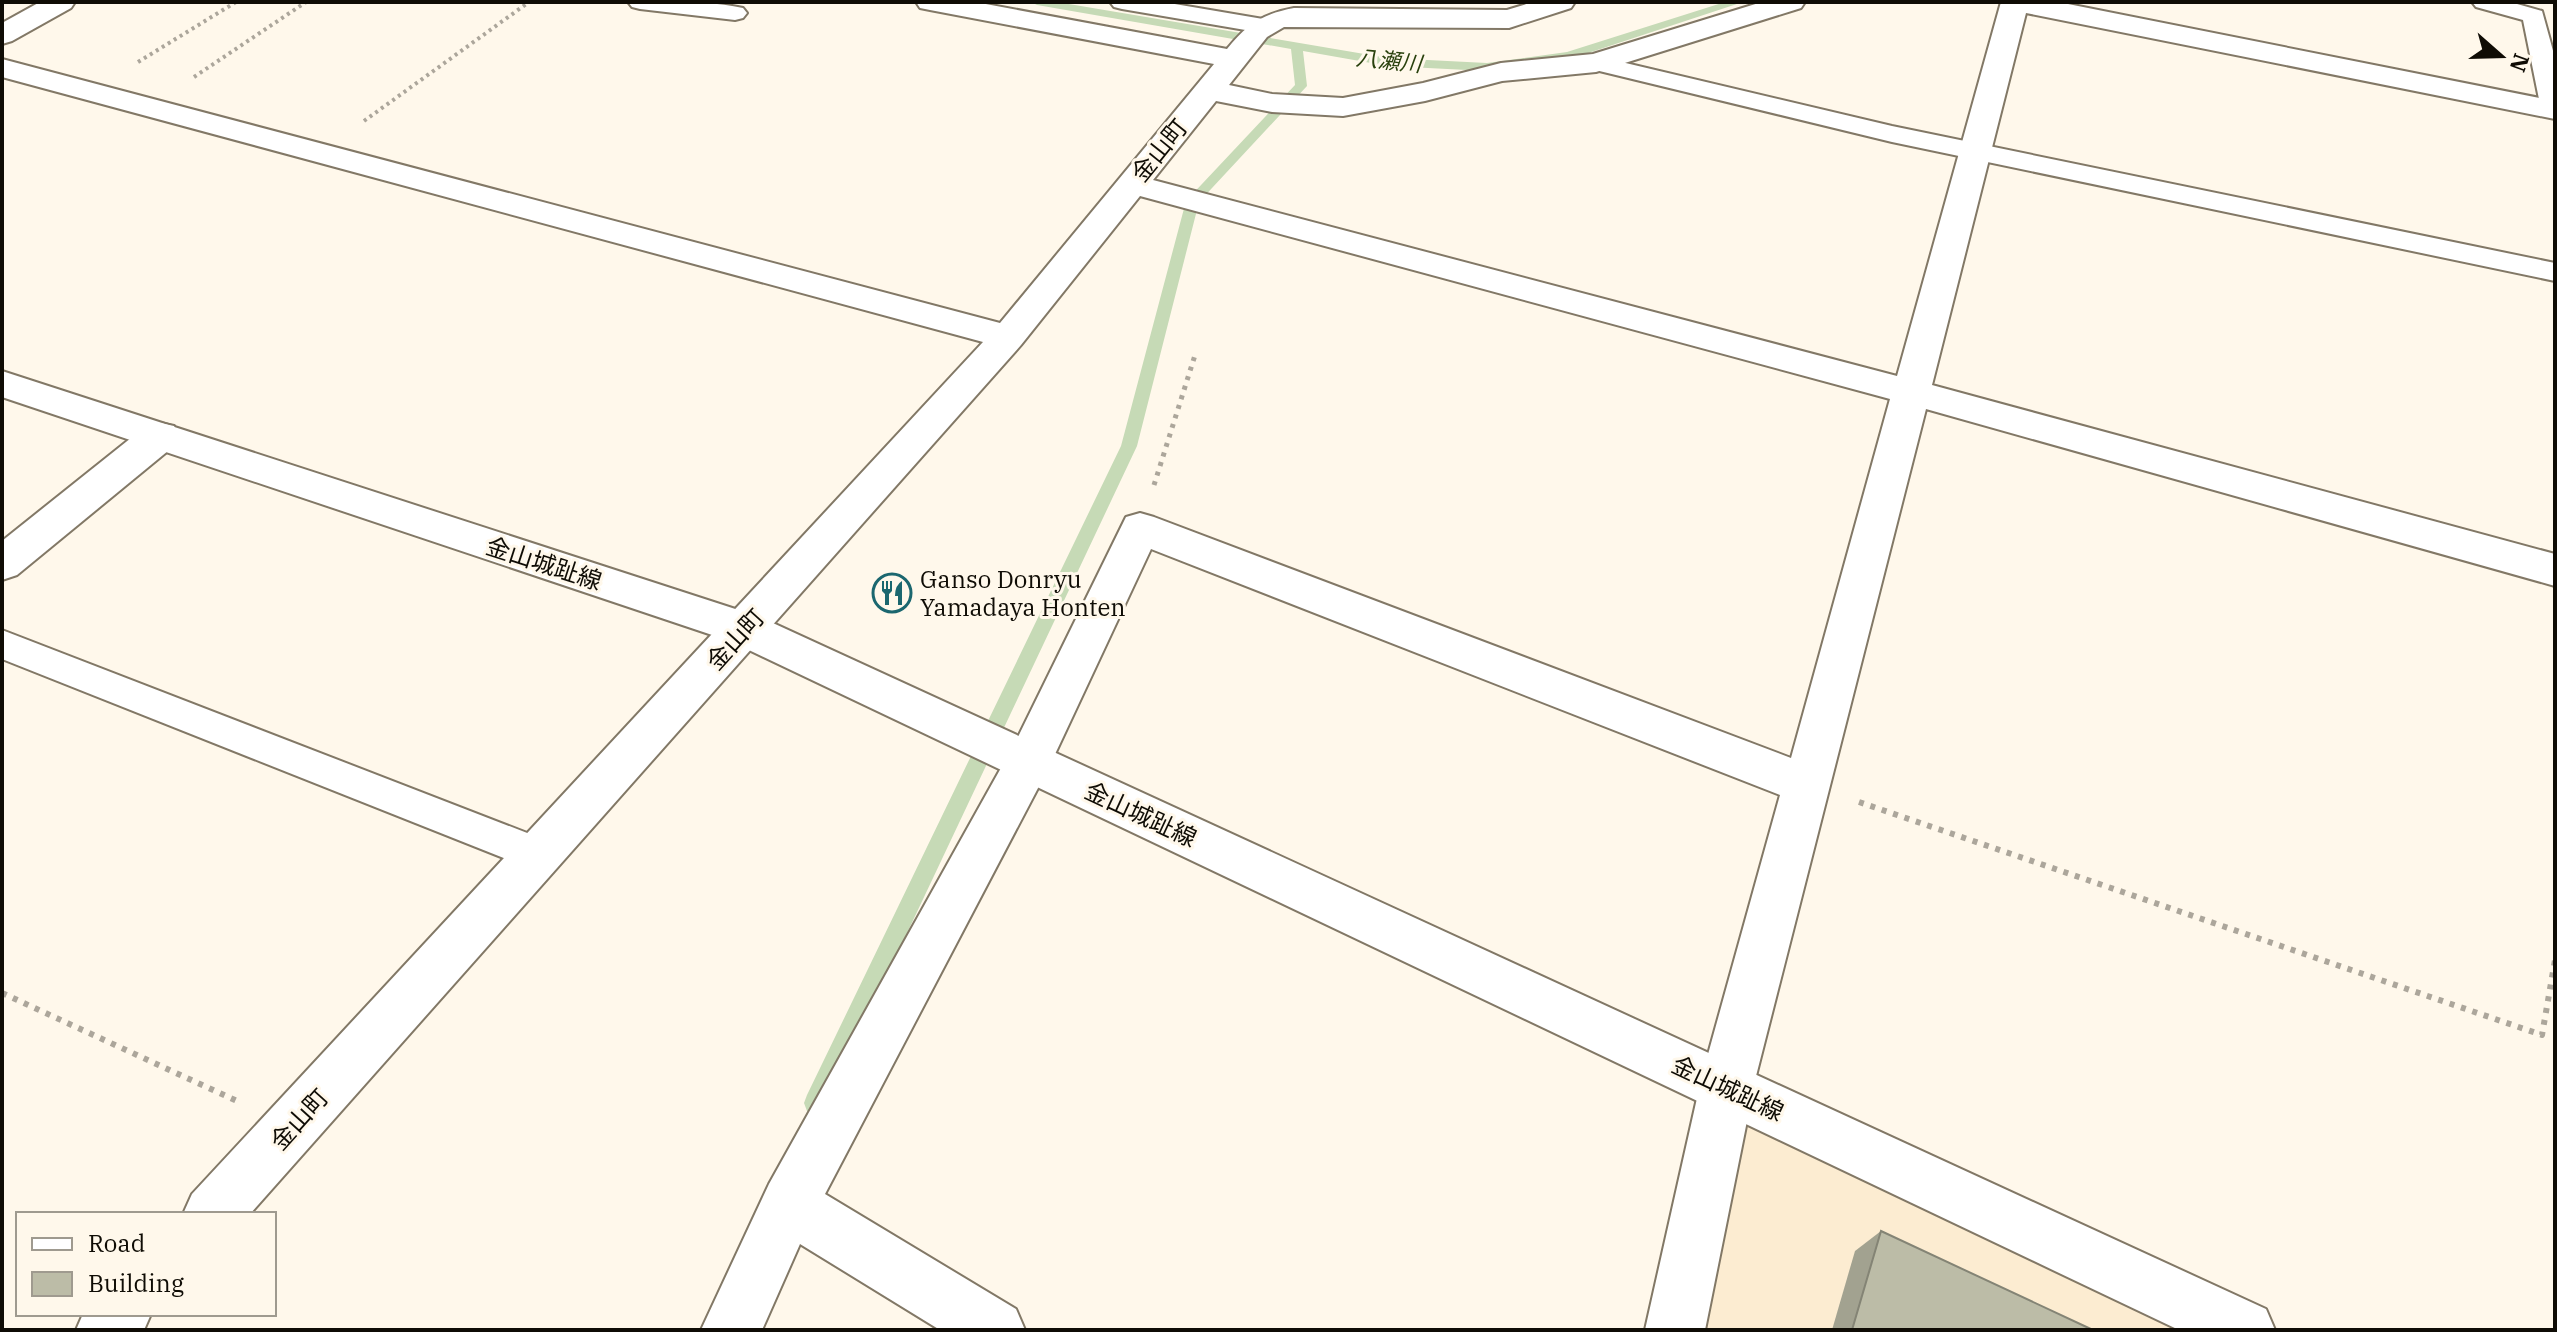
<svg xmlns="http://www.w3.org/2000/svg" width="2557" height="1332" viewBox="0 0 2557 1332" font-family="'IBM Plex Serif','Noto Sans JP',serif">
	<rect width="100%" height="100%" fill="#fff8eb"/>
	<polygon fill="#fcecd1" points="1727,1088 2252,1330 1675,1330"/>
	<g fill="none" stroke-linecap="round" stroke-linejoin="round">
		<polygon fill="#c6dab6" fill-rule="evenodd" points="1031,2 1057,2 1388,58 1487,63 1567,52 1725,2 1743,2 1573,58 1487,71 1388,66 1303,51 1307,86 1199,202 1137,446 823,1111 815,1114 807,1111 804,1103 807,1095 1121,446 1186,201 1295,85 1291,49 1037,5"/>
		<defs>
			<g id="service">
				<path d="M 628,2 C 666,2 706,0 743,8 L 747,13 L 743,18 L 735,20 L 640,9 L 632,7 Z"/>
				<polygon points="1110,2 1163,2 1263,19 1271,21 1275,26 1271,31 1263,33 1122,9 1114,7"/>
				<polygon points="2472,2 2510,2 2542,11 2555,58 2555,116 2545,114 2541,109 2523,20 2476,7"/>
				<polygon points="1596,56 1892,126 2555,263 2555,281 1892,142 1587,68 1584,63 1587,58"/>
				<polygon points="2,630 553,843 559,855 553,867 539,872 2,659"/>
			</g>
			<g id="minor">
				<polygon points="40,2 75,2 71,8 12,41 2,44 2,23"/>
				<path d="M 916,2 L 975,2 L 1227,49 C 1247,24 1262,14 1294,8 L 1507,10 L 1533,2 L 1575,2 L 1571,8 L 1509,28 L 1284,27 L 1267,37 L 1229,85 L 1272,94 L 1343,98 L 1423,83 L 1501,63 L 1593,54 L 1762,2 L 1805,2 L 1801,8 L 1596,72 L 1502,81 L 1425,101 L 1343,116 L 1272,112 L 1216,101 L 1153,180 L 1897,376 L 2001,2 L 2058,2 L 2555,101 L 2555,119 L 2026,13 L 1932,385 L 2555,554 L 2555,586 L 1926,409 L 1756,1076 L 1705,1330 L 1645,1330 L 1702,1076 L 1780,795 L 1151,549 L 1049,767 L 825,1194 L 1016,1309 L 1025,1330 L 940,1330 L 800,1244 L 762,1330 L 701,1330 L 769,1184 L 1016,741 L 1126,517 L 1140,513 L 1154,517 L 1791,758 L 1890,399 L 1140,196 L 1021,345 L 250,1214 L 183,1214 L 192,1194 L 983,342 L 2,77 L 2,59 L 1000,323 L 1214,64 L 930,10 L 920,8 Z"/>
				<polygon points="160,423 174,426 179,436 174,446 17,575 2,580 2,541 146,426"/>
				<polygon points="83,1314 151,1314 144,1330 76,1330"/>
			</g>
			<polygon id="secondary" points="2,371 760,617 2266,1309 2275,1330 2179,1330 730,641 2,397"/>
		</defs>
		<use href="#service" stroke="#827866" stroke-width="4"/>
		<use href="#minor" stroke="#827866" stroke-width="4"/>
		<use href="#secondary" stroke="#827866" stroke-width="4"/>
		<g stroke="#aca69b" stroke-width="4" stroke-dasharray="3 4" stroke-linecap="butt">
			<polyline points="138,62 236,2"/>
			<polyline points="194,77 306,2"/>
			<polyline points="364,121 529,2"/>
		</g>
		<polyline stroke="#aca69b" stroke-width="5" stroke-dasharray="4 6" stroke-linecap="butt" points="1154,485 1196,352"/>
		<g stroke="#aca69b" stroke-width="6" stroke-dasharray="5 7" stroke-linecap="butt">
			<polyline points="1859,802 2542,1035 2555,960"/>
			<polyline points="2,993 237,1101"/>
		</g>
		<use href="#service" fill="#fff" fill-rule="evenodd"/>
		<use href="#minor" fill="#fff" fill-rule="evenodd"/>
		<use href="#secondary" fill="#fff" fill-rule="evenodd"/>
	</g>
	<polygon fill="#a2a290" points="1881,1231 2093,1330 1832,1330 1855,1251"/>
	<polygon fill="#bcbca7" stroke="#848475" stroke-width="2" points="1881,1231 2093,1330 1852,1330"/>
	<defs>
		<symbol id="restaurant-ring" viewBox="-11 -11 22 22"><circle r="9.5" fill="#fff8eb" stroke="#1b676f" stroke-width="1.5"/><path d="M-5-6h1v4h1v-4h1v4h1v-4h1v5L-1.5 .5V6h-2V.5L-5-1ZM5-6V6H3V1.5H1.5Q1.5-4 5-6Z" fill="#1b676f"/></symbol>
	</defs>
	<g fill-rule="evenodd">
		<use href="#restaurant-ring" x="870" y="571" width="44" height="44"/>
	</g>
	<g text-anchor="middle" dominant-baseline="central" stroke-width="6" stroke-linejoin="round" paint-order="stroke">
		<g font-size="22" font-style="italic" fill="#29410d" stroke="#fff8eb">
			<text transform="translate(1389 60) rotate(6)">八瀬川</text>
		</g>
		<g font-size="24" fill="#0f0c05" stroke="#fff8eb">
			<text transform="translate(1159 150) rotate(-51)">金山町</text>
			<text transform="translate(544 563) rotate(18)">金山城趾線</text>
			<text transform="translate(735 639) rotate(-48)">金山町</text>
			<text transform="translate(1141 814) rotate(25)">金山城趾線</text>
			<text transform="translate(1728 1088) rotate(25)">金山城趾線</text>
			<text transform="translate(299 1119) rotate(-48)">金山町</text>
		</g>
		<g font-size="24" fill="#0f0c05" stroke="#fff8eb" text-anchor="start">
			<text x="920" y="579">Ganso Donryu<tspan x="920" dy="28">Yamadaya Honten</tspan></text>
		</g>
	</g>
	<rect width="2557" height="1332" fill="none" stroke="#0f0c05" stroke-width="8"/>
	<rect x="16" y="1212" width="260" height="104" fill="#fff8eb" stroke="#9f9a8f" stroke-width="2"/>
	<rect x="32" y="1238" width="40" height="12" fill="#ffffff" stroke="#9f9a8f" stroke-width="2"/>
	<text x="88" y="1252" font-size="24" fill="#0f0c05">Road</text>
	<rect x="32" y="1272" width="40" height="24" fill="#bcbca7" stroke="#9f9a8f" stroke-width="2"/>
	<text x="88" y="1292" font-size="24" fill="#0f0c05">Building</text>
	<g transform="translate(2501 56) rotate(110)" stroke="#fff8eb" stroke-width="6" paint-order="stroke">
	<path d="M0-6L14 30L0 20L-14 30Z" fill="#0f0c05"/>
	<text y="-12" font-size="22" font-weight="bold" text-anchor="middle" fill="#0f0c05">N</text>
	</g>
</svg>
